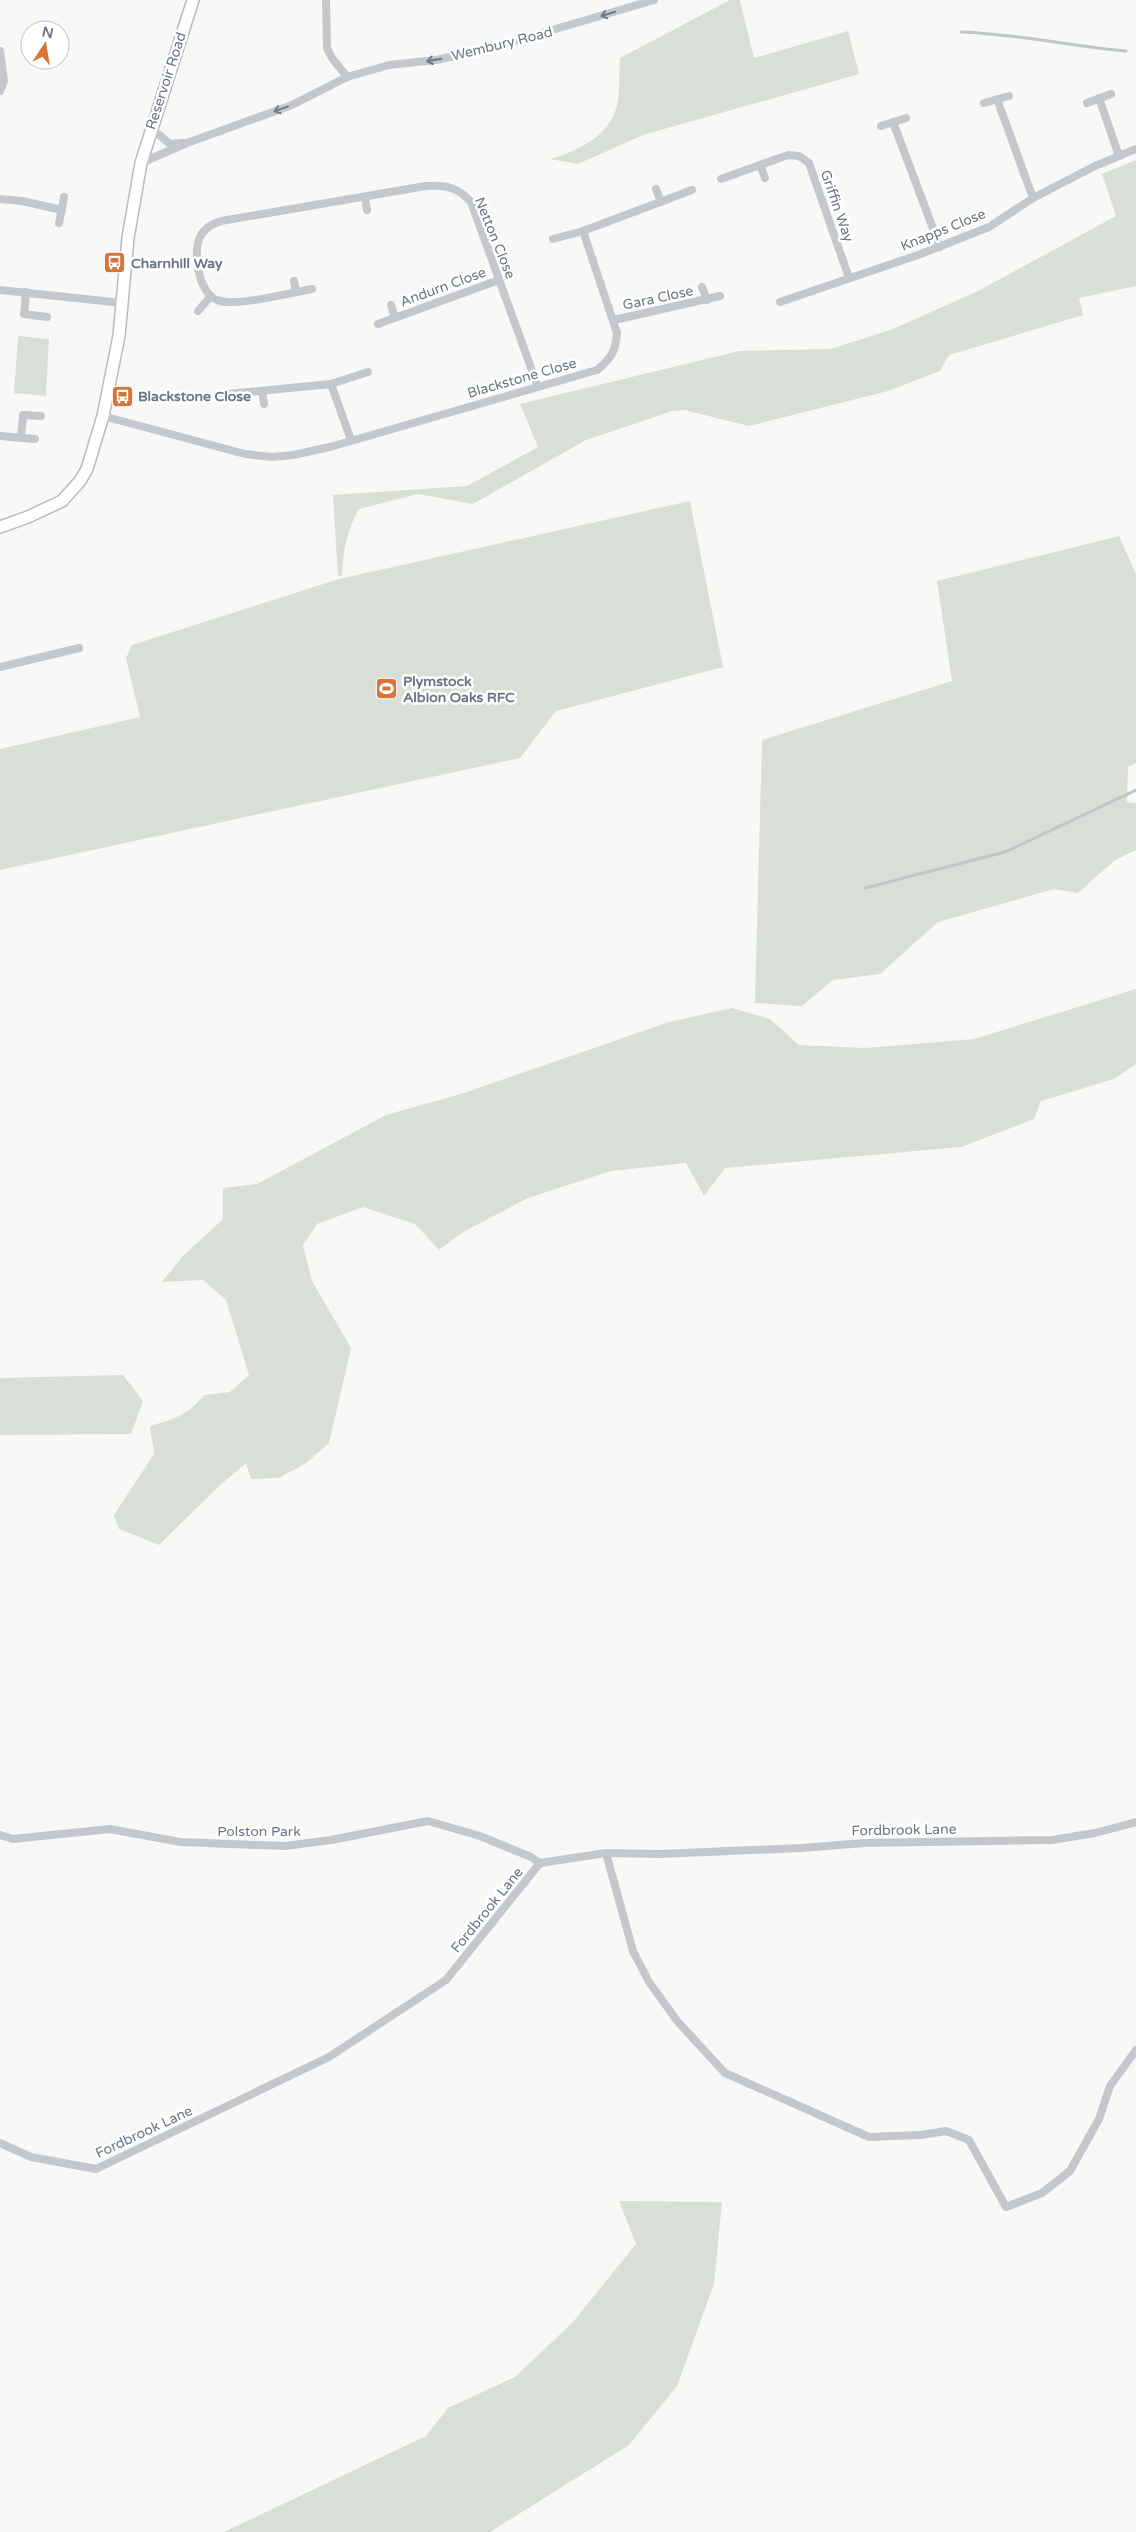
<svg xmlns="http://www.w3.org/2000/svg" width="1136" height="2532" viewBox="0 0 1136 2532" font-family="'Varela Round',sans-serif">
	<rect width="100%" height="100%" fill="#f8f8f6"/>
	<g fill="#d9dfd7">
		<path d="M 730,0 L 740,0 L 754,58 L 848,31 L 859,74 L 643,135 L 578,164 L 550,159 C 578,151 610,136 617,105 C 620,90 619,73 620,58 Z"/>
		<path d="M 1136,160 L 1136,286 L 1079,298 L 1083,315 L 949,355 L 940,371 L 888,391 L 749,426 L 684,410 L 672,411 L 586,440 L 473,504 L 418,494 L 359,509 C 347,530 343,551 342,575 L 338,576 L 333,495 L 467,486 L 538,447 L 520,404 L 739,351 L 831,349 L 893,329 L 978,291 L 1116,216 L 1102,174 Z"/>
		<polygon points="18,336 49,339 46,396 14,393"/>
		<polygon points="690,501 723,667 556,711 520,758 0,870 0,749 140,717 126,658 132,645 339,579"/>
		<polygon points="1119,536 1136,574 1136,763 1128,767 1127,802 1136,803 1136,850 1115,860 1078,893 1054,889 938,922 880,974 833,980 802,1006 755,1003 762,740 952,681 937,581"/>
		<path d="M 1136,989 L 1136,1064 L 1114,1079 L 1041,1101 L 1034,1119 L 961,1147 L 725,1168 L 704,1196 L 686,1163 L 611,1171 L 528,1198 L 463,1232 L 439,1250 L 415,1224 L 363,1207 L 317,1224 L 303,1245 L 312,1281 L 351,1348 L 329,1443 L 306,1463 L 279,1478 L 251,1479 L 246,1463 L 219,1486 L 159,1545 L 119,1529 L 114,1515 L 154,1454 L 150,1426 C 174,1419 187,1416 204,1395 L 230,1392 L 249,1375 L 226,1300 L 203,1280 L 162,1282 L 182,1257 L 223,1219 L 223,1188 L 257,1184 L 386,1115 L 464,1093 L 669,1022 L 732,1008 L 770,1019 L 799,1045 L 865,1048 L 974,1039 Z"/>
		<polygon points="123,1375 143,1401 131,1434 0,1435 0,1378"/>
		<polygon points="619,2201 722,2202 714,2284 677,2386 629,2445 490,2532 224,2532 426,2436 448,2408 515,2377 573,2322 636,2244"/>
	</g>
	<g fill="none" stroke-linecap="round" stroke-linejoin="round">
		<g stroke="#bfc6cc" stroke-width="3">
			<path d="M 961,32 C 1016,34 1071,46 1126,51"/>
			<polyline points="865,888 1005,852 1136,790"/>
		</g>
		<defs>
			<polyline id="secondary" points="0,527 28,517 62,501 80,481 87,469 103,416 119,336 128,238 141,163 193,0"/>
		</defs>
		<use href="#secondary" stroke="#b7babf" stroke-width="14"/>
		<g stroke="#c4c7cb" stroke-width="8">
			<polyline points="326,0 327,48 332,58 347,77"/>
			<polyline points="0,51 4,81 0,91"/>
			<polyline points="1099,98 1119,156"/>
			<polyline points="997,99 1033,198"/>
			<polyline points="984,103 1009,96"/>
			<polyline points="1087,103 1111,94"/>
			<polyline points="893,122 940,247"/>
			<polyline points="881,126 906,118"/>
			<polyline points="151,128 170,144 183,143"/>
			<polyline points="141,163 187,143 292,105 347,77 389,65 436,60 488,49 654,0"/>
			<polyline points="760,165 765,178"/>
			<polyline points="721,179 788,155 799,156 809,163 849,278"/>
			<polyline points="656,189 661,202"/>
			<polyline points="365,197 367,210"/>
			<polyline points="0,199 22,201 62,210"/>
			<polyline points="59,223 64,197"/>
			<polyline points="553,239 583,231 692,190"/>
			<polyline points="294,281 296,292"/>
			<polyline points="702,287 707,300"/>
			<path d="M 312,289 C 290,293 240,306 220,301 C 199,297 192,253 200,237 C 205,227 213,224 221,221 L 426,186 C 445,185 458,187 471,202 L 538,387"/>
			<polyline points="0,290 122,303"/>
			<polyline points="26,292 24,314 47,317"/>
			<polyline points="780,302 918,255 989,227 1033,198 1095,166 1136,149"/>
			<polyline points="391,305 395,317"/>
			<polyline points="198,311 211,296"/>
			<polyline points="614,320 720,296"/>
			<polyline points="378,324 499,280"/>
			<polyline points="331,384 351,440"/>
			<polyline points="262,391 264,404"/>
			<polyline points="217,395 331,384 368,372"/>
			<path d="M 103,416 L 245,454 L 272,457 L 293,455 L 330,447 L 597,370 C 611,359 616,350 617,333 L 583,231"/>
			<polyline points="0,436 35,439"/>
			<polyline points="21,438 23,415 41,416"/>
			<polyline points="0,667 79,648"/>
			<polyline points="0,1835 13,1839 110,1829 180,1842 285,1846 331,1840 428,1821 480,1836 531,1857 540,1863"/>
			<polyline points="606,1853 633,1951 649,1982 678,2022 725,2073 869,2137 921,2135 946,2131 969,2140 1006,2207 1042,2193 1070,2171 1099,2119 1110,2086 1136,2050"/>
			<polyline points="0,2143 31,2157 96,2169 329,2057 446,1980 540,1863 606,1853 660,1854 801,1848 865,1843 1052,1840 1095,1833 1136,1822"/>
		</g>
		<use href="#secondary" stroke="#fff" stroke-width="11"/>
	</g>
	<defs><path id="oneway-shaft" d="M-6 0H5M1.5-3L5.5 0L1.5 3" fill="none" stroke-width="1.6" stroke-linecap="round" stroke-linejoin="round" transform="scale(1.25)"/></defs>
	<g stroke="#6e7988">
		<use href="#oneway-shaft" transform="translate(608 14) rotate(163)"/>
		<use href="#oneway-shaft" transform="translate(434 60) rotate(171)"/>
		<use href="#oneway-shaft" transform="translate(281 109) rotate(160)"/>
	</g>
	<defs>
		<symbol id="bus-square" viewBox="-11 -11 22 22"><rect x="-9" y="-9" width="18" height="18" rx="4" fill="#d67538" stroke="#fff"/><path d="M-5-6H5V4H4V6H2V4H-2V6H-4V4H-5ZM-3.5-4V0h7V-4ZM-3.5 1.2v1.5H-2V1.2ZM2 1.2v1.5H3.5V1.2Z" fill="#fff"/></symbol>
		<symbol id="stadium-square" viewBox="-11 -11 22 22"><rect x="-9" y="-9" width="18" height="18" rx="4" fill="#d67538" stroke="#fff"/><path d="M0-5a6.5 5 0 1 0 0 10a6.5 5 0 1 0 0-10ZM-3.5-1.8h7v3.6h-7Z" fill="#fff"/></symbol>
	</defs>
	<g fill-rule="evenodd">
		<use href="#bus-square" x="102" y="250" width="25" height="25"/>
		<use href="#bus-square" x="110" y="384" width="25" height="25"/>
		<use href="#stadium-square" x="374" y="676" width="25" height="25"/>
	</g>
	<g text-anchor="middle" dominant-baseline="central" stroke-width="5" stroke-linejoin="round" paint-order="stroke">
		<g font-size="14" fill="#6a7585" stroke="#fff">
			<text transform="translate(502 44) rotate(-14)">Wembury Road</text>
			<text transform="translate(166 81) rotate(-72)">Reservoir Road</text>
			<text transform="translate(837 206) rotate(71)">Griffin Way</text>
			<text transform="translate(943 230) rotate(-22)">Knapps Close</text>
			<text transform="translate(495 238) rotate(68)">Netton Close</text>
			<text transform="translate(443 287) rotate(-20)">Andurn Close</text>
			<text transform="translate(658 298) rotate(-12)">Gara Close</text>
			<text transform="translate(522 378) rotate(-16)">Blackstone Close</text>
			<text transform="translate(904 1830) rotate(-1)">Fordbrook Lane</text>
			<text x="259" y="1831">Polston Park</text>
			<text transform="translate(487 1910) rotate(-51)">Fordbrook Lane</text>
			<text transform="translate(144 2132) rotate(-25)">Fordbrook Lane</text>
		</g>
		<g font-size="14" font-weight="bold" fill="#6a7585" stroke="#fff" text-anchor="start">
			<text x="131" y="263">Charnhill Way</text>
			<text x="138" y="396">Blackstone Close</text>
			<text x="403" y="681">Plymstock<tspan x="403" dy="16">Albion Oaks RFC</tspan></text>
		</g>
	</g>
	<g transform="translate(45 45) rotate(12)"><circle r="24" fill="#ffffff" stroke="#c3c8ce"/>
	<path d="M0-4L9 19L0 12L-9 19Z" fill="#d67538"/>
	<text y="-8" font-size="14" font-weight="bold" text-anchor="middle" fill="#6a7585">N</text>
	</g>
</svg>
